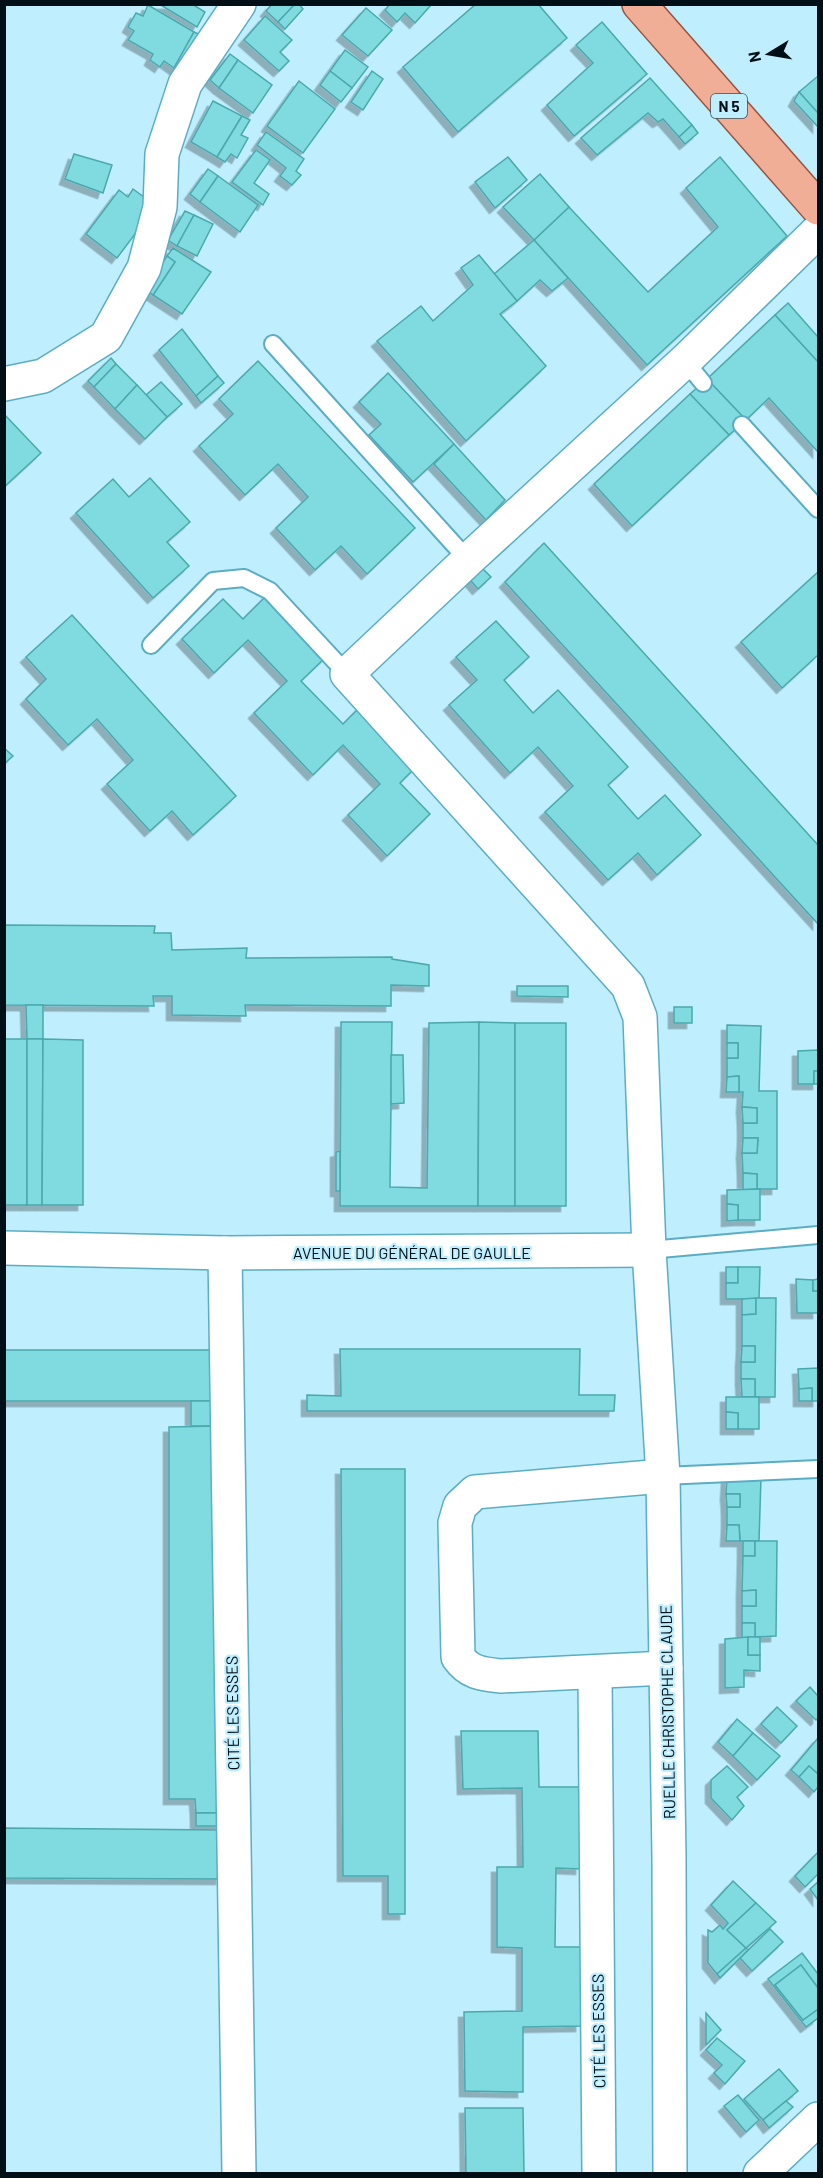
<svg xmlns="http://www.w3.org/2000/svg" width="823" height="2178" viewBox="0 0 823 2178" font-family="Barlow,sans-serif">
	<defs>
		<filter id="shadow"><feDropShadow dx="-5.5" dy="5.5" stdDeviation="0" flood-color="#0004"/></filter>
	</defs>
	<rect width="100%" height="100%" fill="#bfeefe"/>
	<g fill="#80dbe0" stroke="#4ba8ad" stroke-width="1.5" filter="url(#shadow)">
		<polygon points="159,4 192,4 205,12 197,27"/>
		<polygon points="272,4 295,4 278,22 266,11"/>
		<polygon points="295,4 299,4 303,9 285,29 278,22"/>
		<polygon points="390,4 432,4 415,23 405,13 397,22 385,10"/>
		<polygon points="476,4 538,4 567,38 458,132 403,67"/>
		<polygon points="148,5 194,32 174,68 164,61 160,67 150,60 153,54 128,40 134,31 128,27 136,13 143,16"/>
		<polygon points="366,8 392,30 368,56 342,35"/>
		<polygon points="265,16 292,40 280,52 289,61 279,71 244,40"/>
		<polygon points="602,22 647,74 574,136 547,105 593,63 576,45"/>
		<polygon points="194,32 203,36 182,73 174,68"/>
		<polygon points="345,50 368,67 352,88 330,71"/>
		<polygon points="230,54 238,60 219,88 210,80"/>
		<polygon points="238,60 272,85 253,113 219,88"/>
		<polygon points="330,71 352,88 341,102 320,85"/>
		<polygon points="372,71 383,79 363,110 351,102"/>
		<polygon points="818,76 818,113 799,92"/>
		<polygon points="650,78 692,125 679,137 663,119 658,122 648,113 597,155 581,138"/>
		<polygon points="299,81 335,109 303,153 267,126"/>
		<polygon points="799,92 818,113 818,127 794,101"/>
		<polygon points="213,101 242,116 217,157 191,142"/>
		<polygon points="242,116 250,120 241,135 248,138 237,158 231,154 225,162 217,157"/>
		<polygon points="692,125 698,133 685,144 679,137"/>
		<polygon points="266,132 304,159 296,171 301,175 292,185 280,176 286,168 257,145"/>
		<polygon points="256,150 270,160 254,183 269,194 263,205 232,182"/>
		<polygon points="74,154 112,165 103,193 65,179"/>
		<polygon points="508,157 527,180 495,208 475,182"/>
		<polygon points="720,157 787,236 647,365 534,240 569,207 648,292 718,227 686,188"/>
		<polygon points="208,169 218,176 200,202 190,194"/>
		<polygon points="540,174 569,207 534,240 503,207"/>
		<polygon points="218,176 258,205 240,232 200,202"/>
		<polygon points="133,189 156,206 117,258 86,234 119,190 128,197"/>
		<polygon points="185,211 194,215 177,246 168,240"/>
		<polygon points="194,215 213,224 197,256 177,246"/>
		<polygon points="534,240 568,278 552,291 540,280 517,301 494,274"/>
		<polygon points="173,248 211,272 182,314 153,295 175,262 167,256"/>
		<polygon points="479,255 517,301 500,314 546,366 466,441 377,341 421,306 433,321 473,285 461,268"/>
		<polygon points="167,256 175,262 153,295 145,290"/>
		<polygon points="788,303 818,337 818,362 775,315"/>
		<polygon points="775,315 818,362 818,452 769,398 746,420 707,379"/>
		<polygon points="182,329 218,376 196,396 159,350"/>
		<polygon points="111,358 116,364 94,387 88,381"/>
		<polygon points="258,361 415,528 367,574 341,546 315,570 276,528 308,497 278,464 245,495 199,446 233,414 219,399"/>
		<polygon points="116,364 137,385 115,409 94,387"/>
		<polygon points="388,373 454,444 413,482 369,435 381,424 359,402"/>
		<polygon points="218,376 224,383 201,403 196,396"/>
		<polygon points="707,379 746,420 729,435 690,394"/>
		<polygon points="161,382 182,404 167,417 146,395"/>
		<polygon points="137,385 167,417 145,439 115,409"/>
		<polygon points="690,394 729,435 632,526 594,484"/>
		<polygon points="4,414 41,453 4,487"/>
		<polygon points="454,444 505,500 486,520 434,464"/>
		<polygon points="150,478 190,522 167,542 189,566 153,598 76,513 113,479 129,497"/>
		<polygon points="544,543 818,845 818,924 505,582"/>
		<polygon points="478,564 491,577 478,589 466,575"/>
		<polygon points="818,572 818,655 782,688 741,642"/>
		<polygon points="268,594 327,656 301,681 343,724 363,704 420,763 400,783 430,814 387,856 348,815 380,784 343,745 313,775 254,713 287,681 248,640 214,673 182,639 223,599 243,619"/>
		<polygon points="72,615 236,796 193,835 172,811 150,831 107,784 133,760 97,719 68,745 26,699 46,679 26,657"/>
		<polygon points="496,621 529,657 504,680 533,713 558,690 628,767 608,785 638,819 665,795 701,835 657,875 638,853 608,880 545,812 573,786 538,747 510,773 449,705 477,680 456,657"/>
		<polygon points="4,748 13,756 4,764"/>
		<polygon points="4,925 155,926 154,933 171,933 172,950 247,948 246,958 392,957 392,959 429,965 429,986 391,985 391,1006 245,1005 246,1016 172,1015 172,996 153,996 154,1006 4,1005"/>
		<polygon points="517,986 568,986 568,997 517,996"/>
		<polygon points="26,1005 43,1005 43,1039 27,1039"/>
		<rect x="674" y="1007" width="18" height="16"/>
		<polygon points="341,1022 392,1022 390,1187 427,1188 429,1023 479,1022 478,1206 340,1206"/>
		<polygon points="479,1022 515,1023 515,1206 478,1206"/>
		<rect x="515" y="1023" width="51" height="183"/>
		<polygon points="727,1025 761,1026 759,1091 777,1091 777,1189 757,1189 757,1174 743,1173 742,1153 757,1153 758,1138 743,1138 743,1123 757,1123 757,1108 742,1107 743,1092 739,1092 739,1076 727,1077 727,1058 738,1058 738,1043 727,1043"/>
		<rect x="4" y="1039" width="23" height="166"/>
		<polygon points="27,1039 43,1039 42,1205 27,1205"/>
		<polygon points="43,1039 83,1040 83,1205 42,1205"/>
		<rect x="727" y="1043" width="11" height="15"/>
		<polygon points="818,1050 818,1071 814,1071 814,1084 798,1084 798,1051"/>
		<polygon points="391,1055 403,1055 404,1103 391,1104"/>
		<rect x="814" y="1071" width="4" height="13"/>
		<polygon points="739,1076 739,1092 726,1092 727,1077"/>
		<polygon points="742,1107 757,1108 757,1123 743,1123"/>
		<polygon points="743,1138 758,1138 757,1153 742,1153"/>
		<polygon points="340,1151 340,1191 336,1191 336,1152"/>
		<polygon points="743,1173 757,1174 757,1189 743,1190"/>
		<polygon points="760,1189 760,1220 738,1220 738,1205 727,1204 727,1190"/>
		<polygon points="727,1204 738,1205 738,1220 727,1221"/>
		<rect x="726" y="1267" width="12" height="16"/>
		<polygon points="738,1267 760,1267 759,1299 726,1299 726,1283 738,1283"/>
		<polygon points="796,1279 813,1280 813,1291 818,1291 818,1313 797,1313"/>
		<polygon points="818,1279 818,1291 813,1291 813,1280"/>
		<polygon points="756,1298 756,1314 742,1315 742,1299"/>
		<polygon points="756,1298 776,1298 775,1397 755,1397 755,1379 741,1379 741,1362 755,1362 755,1346 742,1346 742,1315 756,1314"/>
		<polygon points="742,1346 755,1346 755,1362 741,1362"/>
		<polygon points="340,1349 580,1349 579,1395 615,1395 614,1411 307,1411 307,1395 341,1396"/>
		<rect x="4" y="1350" width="215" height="51"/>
		<polygon points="818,1368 818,1401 812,1401 812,1388 799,1389 798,1369"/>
		<polygon points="741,1379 755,1379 755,1397 742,1397"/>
		<polygon points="812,1388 812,1401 799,1401 799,1389"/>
		<polygon points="726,1397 759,1397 759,1429 738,1429 738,1413 726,1412"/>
		<rect x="191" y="1401" width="28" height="25"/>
		<polygon points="726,1412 738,1413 738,1429 726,1429"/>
		<polygon points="219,1426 221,1813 196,1813 195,1799 169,1799 169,1427"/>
		<polygon points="341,1469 405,1469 405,1914 388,1914 388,1876 343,1876"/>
		<polygon points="761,1477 759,1541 740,1541 739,1525 727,1525 727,1507 740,1507 740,1494 726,1494 727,1478"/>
		<polygon points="726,1494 740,1494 740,1507 727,1507"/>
		<polygon points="727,1525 739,1525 740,1541 726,1541"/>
		<rect x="743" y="1541" width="12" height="15"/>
		<polygon points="755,1541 777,1541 776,1636 755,1637 755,1623 742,1623 742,1606 756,1606 756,1590 742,1591 743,1556 755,1556"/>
		<polygon points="756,1590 756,1606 742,1606 742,1591"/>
		<polygon points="742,1623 755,1623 755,1637 742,1638"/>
		<polygon points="748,1637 748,1655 760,1655 760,1671 744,1670 744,1687 725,1688 725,1639"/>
		<rect x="748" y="1637" width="12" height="18"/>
		<polygon points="810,1687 818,1696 818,1718 816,1720 796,1701"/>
		<polygon points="777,1707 797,1726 781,1743 761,1724"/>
		<polygon points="737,1719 753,1733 733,1756 718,1742"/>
		<polygon points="461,1731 538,1731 539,1787 582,1787 581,1869 556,1868 555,1947 581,1947 581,2026 523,2027 523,2092 465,2091 464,2012 522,2011 522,1948 497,1947 497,1867 523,1867 522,1788 463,1789"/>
		<polygon points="753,1733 780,1756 757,1780 733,1756"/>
		<polygon points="818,1738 818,1774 809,1766 799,1777 791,1770"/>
		<polygon points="727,1766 748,1787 737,1797 744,1806 732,1820 711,1798 711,1780"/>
		<polygon points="809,1766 818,1774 818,1787 814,1792 799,1777"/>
		<rect x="196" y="1813" width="25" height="13"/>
		<polygon points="4,1828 222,1830 221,1879 4,1878"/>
		<polygon points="818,1852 818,1874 805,1887 795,1876"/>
		<polygon points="733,1881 756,1903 727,1930 746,1948 717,1974 708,1963 708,1930 712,1932 720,1925 723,1929 728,1923 711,1905"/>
		<polygon points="818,1882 818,1900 810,1889"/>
		<polygon points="756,1903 776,1922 746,1948 727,1930"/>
		<polygon points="770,1929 783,1942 752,1971 740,1958"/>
		<polygon points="746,1948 748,1950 720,1978 717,1974"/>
		<polygon points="802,1953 818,1974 818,1988 801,1965 775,1985 803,2020 818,2009 818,2018 806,2027 768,1979"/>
		<polygon points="801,1965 818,1988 818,2009 803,2020 775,1985"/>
		<polygon points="706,2013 721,2030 706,2045"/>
		<polygon points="717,2038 745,2061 725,2084 714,2073 722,2065 706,2050"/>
		<polygon points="779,2069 798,2091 763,2120 744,2099"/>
		<polygon points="738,2095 759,2120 746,2132 724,2106"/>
		<polygon points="786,2101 793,2107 769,2128 763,2120"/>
		<polygon points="465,2108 523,2108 524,2174 466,2174"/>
	</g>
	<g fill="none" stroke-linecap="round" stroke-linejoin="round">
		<defs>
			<g id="service">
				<polyline points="273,344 468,560"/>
				<polyline points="685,361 703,383"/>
				<polyline points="742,425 818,509"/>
				<polyline points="151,645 213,581 244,578 270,591 347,674"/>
				<polyline points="649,1250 818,1235"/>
				<polyline points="663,1476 818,1469"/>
			</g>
			<g id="minor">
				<polyline points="4,384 43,376 106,337 144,268 160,207 162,154 185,84 239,4"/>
				<polyline points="4,1248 225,1253 649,1250"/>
				<polyline points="225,1253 239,2174"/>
				<path d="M 663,1476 L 475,1492 L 460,1506 L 455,1523 L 458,1657 C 469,1673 482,1674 501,1676 L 666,1668"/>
				<polyline points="595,1673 599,2174"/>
				<polyline points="670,2174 669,1857 663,1476 649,1250 640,1017 628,986 347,674 468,560 685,361 818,231"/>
				<polyline points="760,2174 818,2119"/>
			</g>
			<polyline id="primary" points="639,4 818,208"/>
		</defs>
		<use href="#service" stroke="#5badc5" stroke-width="20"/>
		<use href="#minor" stroke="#5badc5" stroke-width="36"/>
		<use href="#primary" stroke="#97533c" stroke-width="36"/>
		<use href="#service" stroke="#fff" stroke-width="16"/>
		<use href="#minor" stroke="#fff" stroke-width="33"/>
		<use href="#primary" stroke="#f1ae97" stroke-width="33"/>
	</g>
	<g text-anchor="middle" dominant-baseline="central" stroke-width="4.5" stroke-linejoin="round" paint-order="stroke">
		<rect fill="#bfeefe" stroke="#39525c" stroke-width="1.5" x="711" y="94" width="36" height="24" rx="4.5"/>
		<g font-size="15" font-weight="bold" fill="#000f16">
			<text x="729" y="106">N 5</text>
		</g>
		<g font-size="16" fill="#000f16" stroke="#bfeefe">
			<text x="412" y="1252">AVENUE DU GÉNÉRAL DE GAULLE</text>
			<text transform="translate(667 1712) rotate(-91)">RUELLE CHRISTOPHE CLAUDE</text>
			<text transform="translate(232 1713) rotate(-91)">CITÉ LES ESSES</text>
			<text transform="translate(598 2031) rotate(-91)">CITÉ LES ESSES</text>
		</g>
	</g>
	<rect width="823" height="2178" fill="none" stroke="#000f16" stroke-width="12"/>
	<g transform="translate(769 54) rotate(259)" stroke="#bfeefe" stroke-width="4.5" paint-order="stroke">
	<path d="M0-4.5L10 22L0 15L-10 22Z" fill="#000f16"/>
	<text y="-9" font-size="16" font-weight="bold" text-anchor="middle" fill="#000f16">N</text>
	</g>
</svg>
